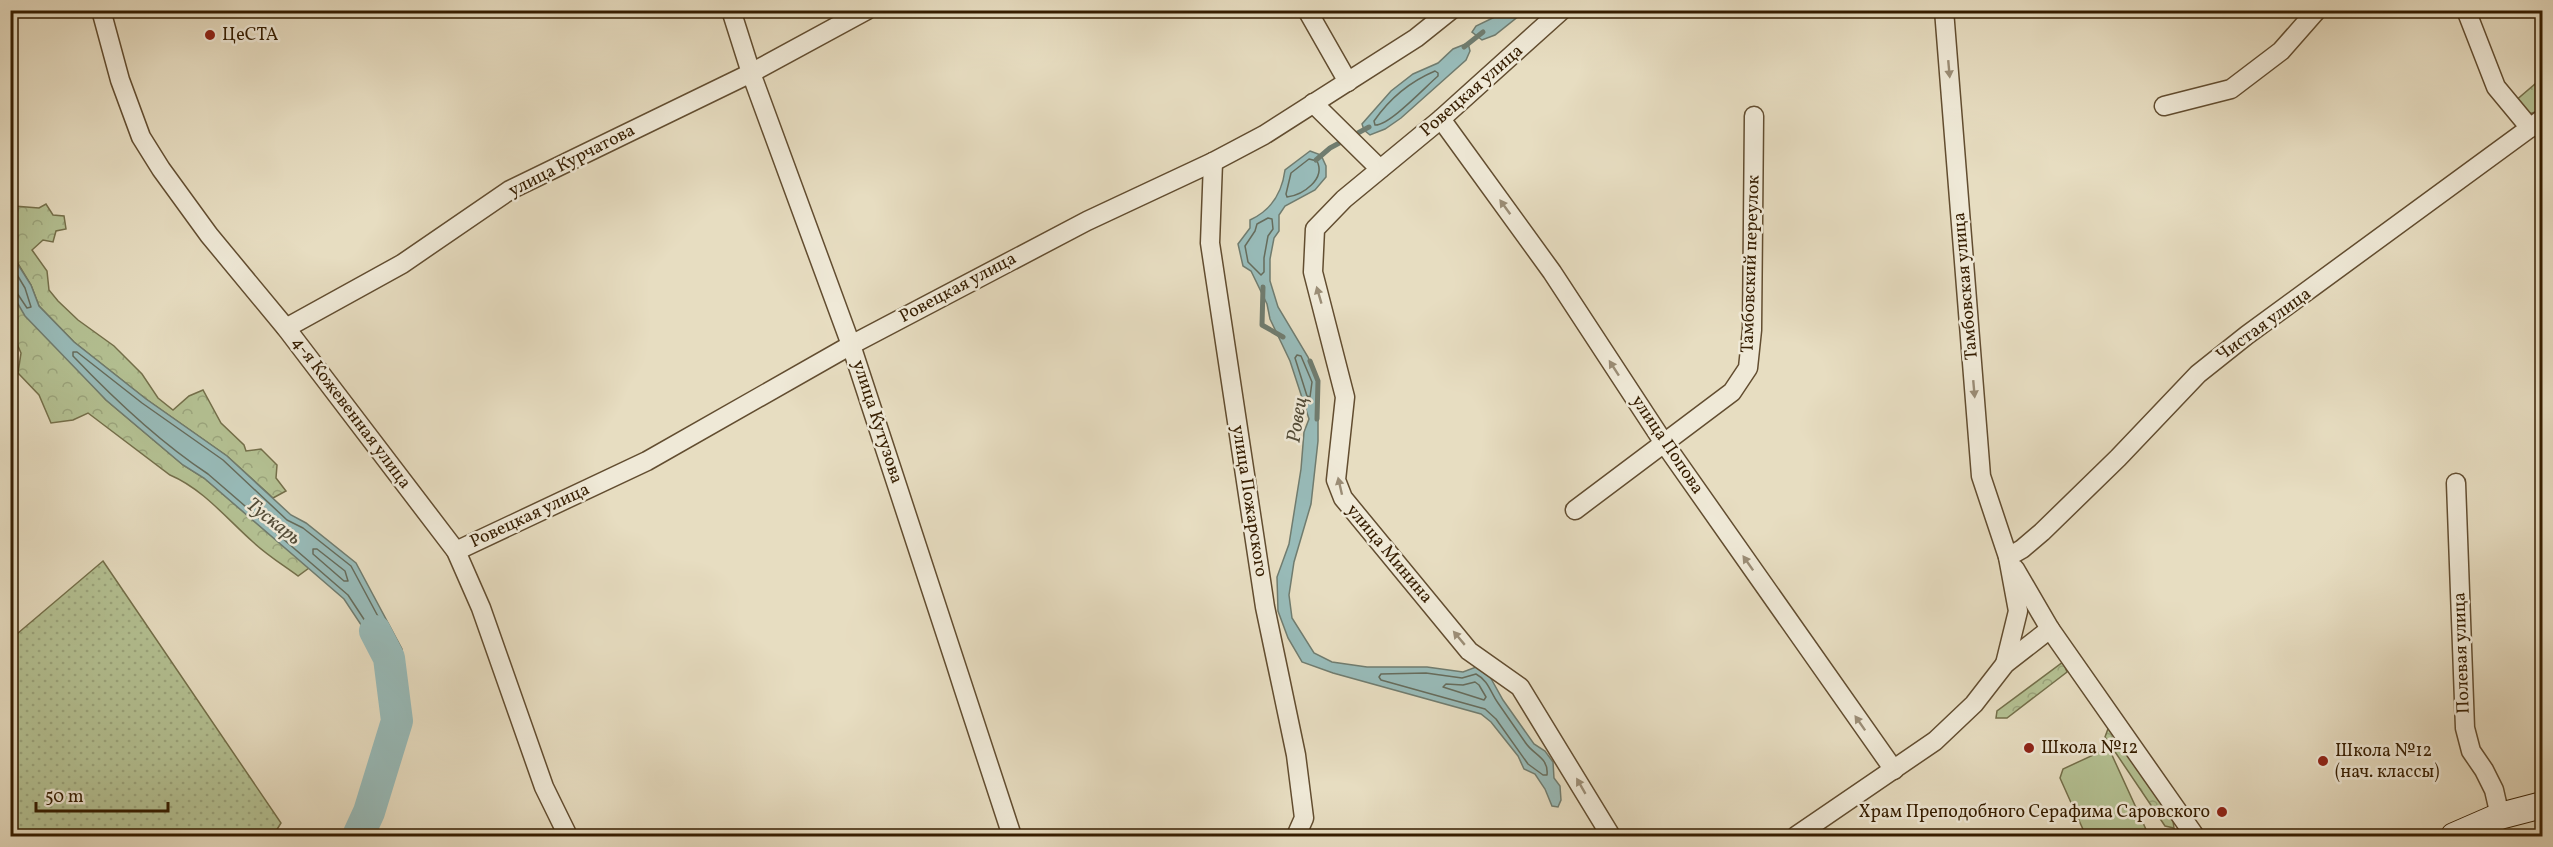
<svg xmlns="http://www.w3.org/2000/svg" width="2553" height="847" viewBox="0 0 2553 847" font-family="Vollkorn,serif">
	<defs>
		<pattern id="forest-crowns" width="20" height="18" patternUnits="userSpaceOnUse" patternTransform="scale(1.5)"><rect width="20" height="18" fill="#b4c193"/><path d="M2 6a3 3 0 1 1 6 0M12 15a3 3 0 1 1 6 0" fill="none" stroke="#9ba57d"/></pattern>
		<pattern id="park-dots" width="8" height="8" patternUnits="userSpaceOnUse" patternTransform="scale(1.5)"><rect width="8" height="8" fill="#b4c193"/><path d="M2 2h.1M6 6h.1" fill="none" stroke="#9ba57d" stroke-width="1.8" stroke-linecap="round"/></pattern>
	</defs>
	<rect width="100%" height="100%" fill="#e7ddc1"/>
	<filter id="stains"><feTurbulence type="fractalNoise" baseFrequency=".00333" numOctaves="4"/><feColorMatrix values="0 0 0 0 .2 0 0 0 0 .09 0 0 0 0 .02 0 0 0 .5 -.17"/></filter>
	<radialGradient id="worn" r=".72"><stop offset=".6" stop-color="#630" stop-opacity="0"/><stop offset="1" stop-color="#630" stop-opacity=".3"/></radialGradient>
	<polygon fill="#b4c193" stroke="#746f4a" stroke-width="1.5" points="2104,750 2111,753 2149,836 2086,836 2060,778 2063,769"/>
	<g fill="url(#forest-crowns)" stroke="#746f4a" stroke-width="1.5">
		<polygon points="2542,78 2542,110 2529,114 2514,102"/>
		<polygon points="10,184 17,196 14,206 39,208 46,204 53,215 64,216 66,229 56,231 53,242 43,240 32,250 47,271 49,290 58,301 78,320 114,346 142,374 158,398 173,410 189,396 203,390 221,423 244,445 246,451 261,449 277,465 276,478 286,491 273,498 227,456 146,399 74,342 39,306 31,285 11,252"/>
		<path d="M 10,292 L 13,298 L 106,400 L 183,465 L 204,478 L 309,568 L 298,576 C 283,565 267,555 253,542 C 227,519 203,489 170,475 L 88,413 L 73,420 L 51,423 L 39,395 L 18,373 L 21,353 L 11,330 Z"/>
		<polygon points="2063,662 2067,672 2007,718 1996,718 1997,711"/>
		<polygon points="2109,726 2172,814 2174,828 2165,826 2105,737"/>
	</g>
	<polygon fill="url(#park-dots)" stroke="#746f4a" stroke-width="1.5" points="103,561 281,823 273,836 11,836 11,639"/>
	<g fill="#98bbb9" stroke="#707c6f" stroke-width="1.5">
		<polygon points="1507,11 1525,11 1495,35 1482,40 1472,32 1476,26"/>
		<polygon points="1468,43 1470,51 1466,60 1401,118 1385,129 1370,135 1364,130 1362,124 1391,91 1413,74 1438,63 1453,49"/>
		<path d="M 1310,151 L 1321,155 L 1326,166 L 1326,177 L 1315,190 L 1285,206 L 1279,215 L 1279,231 L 1274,238 L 1270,259 L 1270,281 L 1278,307 L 1308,357 L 1318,381 L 1318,441 L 1311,504 L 1294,562 L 1289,595 L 1292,618 L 1314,653 L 1332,662 L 1367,667 L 1427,667 L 1463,672 L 1476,667 L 1489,675 L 1503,700 L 1534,744 L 1545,751 L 1553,762 L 1554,778 L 1560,786 L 1561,800 L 1558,807 L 1552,806 L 1545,789 L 1535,774 L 1524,769 L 1518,756 L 1491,722 L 1481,714 L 1333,673 L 1302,662 L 1288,638 L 1278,611 L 1277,577 L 1289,544 L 1301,469 L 1304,432 L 1309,419 L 1290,361 L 1270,319 L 1267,304 L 1251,271 L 1243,266 L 1238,244 L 1250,228 L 1250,220 C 1272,210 1282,193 1285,170 Z"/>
		<polygon points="10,252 31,285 39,306 74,342 146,399 227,456 291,515 306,523 356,563 402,649 409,704 397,742 389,749 385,761 393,777 383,802 367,794 383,754 396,708 391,670 344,599 204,478 183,465 106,400 25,316 11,292"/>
	</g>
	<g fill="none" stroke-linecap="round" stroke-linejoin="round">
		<g stroke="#666c5c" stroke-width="1.5">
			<path d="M 1435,71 L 1438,73 L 1438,76 C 1425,87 1389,126 1375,125 L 1374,121 C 1390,98 1409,82 1435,71 Z"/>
			<path d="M 1309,159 L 1317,161 C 1326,179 1303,195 1287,197 L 1286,194 L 1291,173 Z"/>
			<polygon points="1268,218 1272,219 1273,229 1268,236 1264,258 1264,272 1261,275 1248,262 1245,246 1255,231 1257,224"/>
			<polyline points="10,263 25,288 31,307 27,308 17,293 10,291"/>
			<path d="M 73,352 L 77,352 L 142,403 L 223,460 L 287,520 L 303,528 L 351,566 L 396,650 L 396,662 L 392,662 L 348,595 L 208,474 C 158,441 114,399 73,356 Z"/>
			<polygon points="1297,355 1301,356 1312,382 1310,397 1307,396 1295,358"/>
			<polygon points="313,549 317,549 345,571 348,581 344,581 313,554"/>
			<path d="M 1426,673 L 1462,678 L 1476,674 C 1489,681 1490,692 1498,703 C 1507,716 1516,729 1525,742 C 1533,755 1549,757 1547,775 L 1543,775 L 1528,764 L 1496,719 L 1485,709 L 1381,680 L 1379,677 L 1381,674 Z"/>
			<polygon points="1475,682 1479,685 1486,697 1484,700 1443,687 1446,684 1463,685"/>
		</g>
		<g stroke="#707c6f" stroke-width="5">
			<polyline points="1464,47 1483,32"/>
			<polyline points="1316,160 1330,148 1369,127"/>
			<polyline points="1263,287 1262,325 1283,337"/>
			<polyline points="1310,361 1318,381 1317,419"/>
		</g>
		<polyline stroke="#98bbb9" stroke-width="32" points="358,836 369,812 397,721 389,658 375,631"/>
		<defs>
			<g id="street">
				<polyline points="101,10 120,80 141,137 161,169 209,235 286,328 456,551 481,608 544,787 568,836"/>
				<polyline points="731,10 751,73 851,345 1012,836"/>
				<polyline points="1307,10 1348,82"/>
				<polyline points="1562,10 1441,119 1344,199 1315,229 1313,272 1345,397 1336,480 1343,498 1469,651 1520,687 1611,836"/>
				<polyline points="1944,10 1981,476 2008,557 2018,611 2005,664"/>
				<polyline points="2466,10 2496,87 2530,128"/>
				<polyline points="1313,103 1380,169"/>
				<polyline points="2164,106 2231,89 2281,51 2317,10"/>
				<polyline points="1441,119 1552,272 1664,443 1894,770"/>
				<polyline points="1213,162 1210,243 1265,607 1296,755 1304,818 1296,836"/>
				<polyline points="286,328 402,264 510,190 751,73 867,10"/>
				<polyline points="2456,483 2465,728 2471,751 2484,770 2494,790 2500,816"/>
				<polyline points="1575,510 1732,392 1748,368 1752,330 1754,116"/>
				<polyline points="456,551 647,461 851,345 1087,221 1213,162 1264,135 1416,38 1451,10"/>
				<polyline points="2008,557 2022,549 2042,532 2118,458 2198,374 2247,335 2542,119"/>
				<polyline points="2015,569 2050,629 2195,836"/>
				<polyline points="1796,836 1935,741 1974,704 2005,664 2050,629"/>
			</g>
			<polyline id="secondary" points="2454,836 2500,816 2542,805"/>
		</defs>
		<use href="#street" stroke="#624d30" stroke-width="21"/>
		<use href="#secondary" stroke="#351d00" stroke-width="28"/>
		<use href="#street" stroke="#efe9d7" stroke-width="18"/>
		<use href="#secondary" stroke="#efe9d7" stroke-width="26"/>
	</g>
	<defs><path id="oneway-solid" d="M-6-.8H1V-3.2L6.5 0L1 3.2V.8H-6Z" transform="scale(1.5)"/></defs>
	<g fill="#9b8d76">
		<use href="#oneway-solid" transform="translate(1949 69) rotate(85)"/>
		<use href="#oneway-solid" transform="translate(1505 207) rotate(-126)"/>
		<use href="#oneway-solid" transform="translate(1319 295) rotate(-106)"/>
		<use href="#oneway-solid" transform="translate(1614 368) rotate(-123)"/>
		<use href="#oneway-solid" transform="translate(1974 389) rotate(85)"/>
		<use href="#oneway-solid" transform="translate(1340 486) rotate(-103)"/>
		<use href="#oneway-solid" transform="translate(1748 563) rotate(-125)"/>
		<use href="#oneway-solid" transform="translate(1459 638) rotate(-130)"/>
		<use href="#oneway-solid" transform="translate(1860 723) rotate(-125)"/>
		<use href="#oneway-solid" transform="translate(1581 786) rotate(-120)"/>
	</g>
	<g fill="#8f2418" stroke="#efe9d7" stroke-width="2">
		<circle cx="210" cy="35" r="6"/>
		<circle cx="2029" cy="748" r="6"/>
		<circle cx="2323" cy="761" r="6"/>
		<circle cx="2222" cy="812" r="6"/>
	</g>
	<g text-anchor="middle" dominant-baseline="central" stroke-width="5" stroke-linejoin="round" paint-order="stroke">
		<g font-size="18" fill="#351d00" stroke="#efe9d7" text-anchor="start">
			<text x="222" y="35">ЦеСТА</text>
			<text x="2041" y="748">Школа №12</text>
			<text x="2335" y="751">Школа №12<tspan x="2335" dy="21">(нач. классы)</tspan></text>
			<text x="2210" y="812" text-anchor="end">Храм Преподобного Серафима Саровского</text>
		</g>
		<g font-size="18" fill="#351d00" stroke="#efe9d7">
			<text transform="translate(1472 91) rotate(-41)">Ровецкая улица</text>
			<text transform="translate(572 161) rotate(-27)">улица Курчатова</text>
			<text transform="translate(1751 264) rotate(-88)">Тамбовский переулок</text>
			<text transform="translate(1966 286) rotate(-95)">Тамбовская улица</text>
			<text transform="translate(958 288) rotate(-28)">Ровецкая улица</text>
			<text transform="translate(2264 325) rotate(-36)">Чистая улица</text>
			<text transform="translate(351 413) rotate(53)">4-я Кожевенная улица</text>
			<text transform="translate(877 422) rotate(72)">улица Кутузова</text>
			<text transform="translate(1667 445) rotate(56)">улица Попова</text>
			<text transform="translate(1249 501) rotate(81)">улица Пожарского</text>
			<text transform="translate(530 516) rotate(-25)">Ровецкая улица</text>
			<text transform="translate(1389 554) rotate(50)">улица Минина</text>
			<text transform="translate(2462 653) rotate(-92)">Полевая улица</text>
		</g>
		<g font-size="20" font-style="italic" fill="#534c38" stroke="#efe9d7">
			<text transform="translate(1298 420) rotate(-81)">Ровец</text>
			<text transform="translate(273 522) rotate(38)">Тускарь</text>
		</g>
	</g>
	<rect width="2553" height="847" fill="none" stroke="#e7ddc1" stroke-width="36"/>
	<rect x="12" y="12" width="2529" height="823" fill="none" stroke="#351d00" stroke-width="3"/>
	<rect x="18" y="18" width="2517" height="811" fill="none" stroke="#351d00" stroke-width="1.5"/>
	<path d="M36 802v9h132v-9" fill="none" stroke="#351d00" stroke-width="3"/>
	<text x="45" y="802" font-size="18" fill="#351d00" stroke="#efe9d7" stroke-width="4.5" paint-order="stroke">50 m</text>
	<rect width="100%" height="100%" filter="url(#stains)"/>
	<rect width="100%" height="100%" fill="url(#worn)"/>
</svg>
